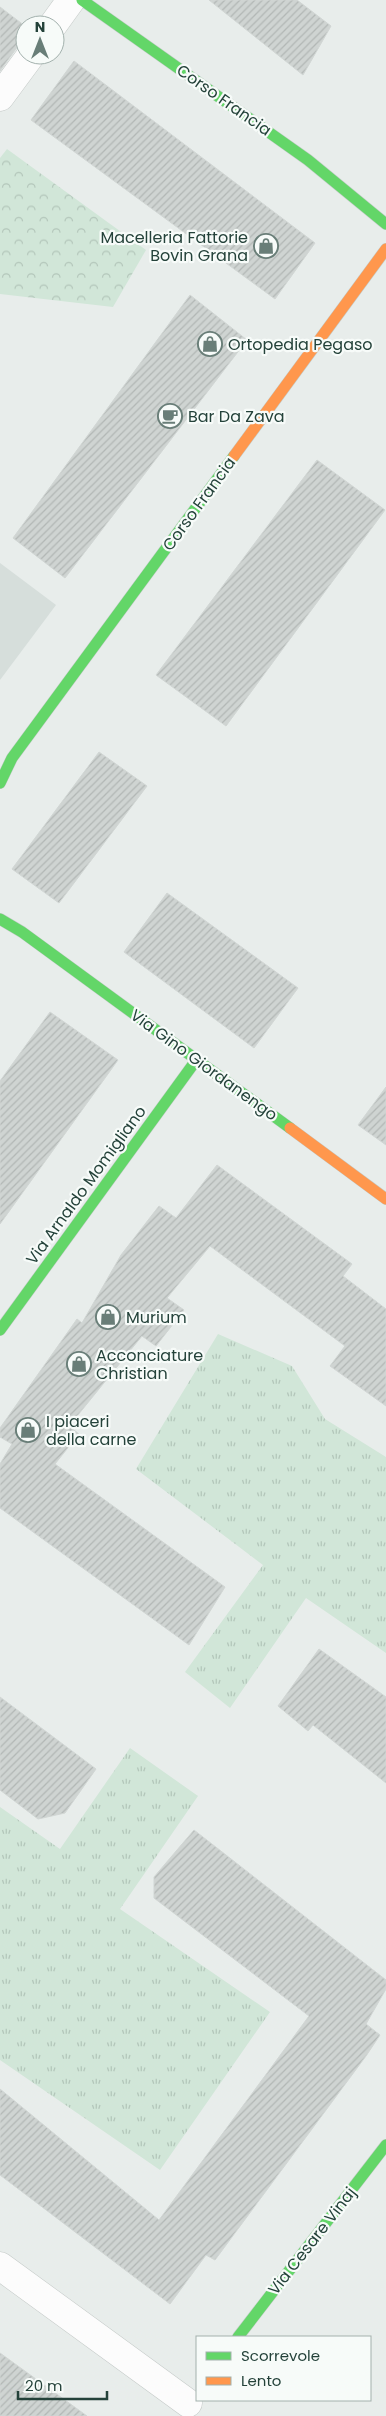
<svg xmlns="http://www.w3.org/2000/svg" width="386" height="2416" viewBox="0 0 386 2416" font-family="Poppins,sans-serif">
	<defs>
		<pattern id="grass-tufts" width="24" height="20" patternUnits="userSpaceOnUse" patternTransform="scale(1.25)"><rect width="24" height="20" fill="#d1e6d8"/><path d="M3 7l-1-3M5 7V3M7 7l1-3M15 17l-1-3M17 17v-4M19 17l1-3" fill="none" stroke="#b3c6ba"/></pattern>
		<pattern id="park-crowns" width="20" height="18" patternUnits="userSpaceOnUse" patternTransform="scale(1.25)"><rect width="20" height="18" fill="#d1e6d8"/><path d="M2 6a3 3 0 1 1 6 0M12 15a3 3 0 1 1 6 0" fill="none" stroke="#b3c6ba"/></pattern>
		<pattern id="building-hatch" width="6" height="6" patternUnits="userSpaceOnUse" patternTransform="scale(1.25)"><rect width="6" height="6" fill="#cfd4d2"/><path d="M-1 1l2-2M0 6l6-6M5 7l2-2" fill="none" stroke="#b2b7b5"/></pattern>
	</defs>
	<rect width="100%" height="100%" fill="#e8edeb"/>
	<polygon fill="#d6dedb" points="0,563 56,605 0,680"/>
	<g fill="url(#grass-tufts)">
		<polygon points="218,1334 292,1366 325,1419 386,1457 386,1653 306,1598 230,1708 185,1672 263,1565 136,1469"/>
		<polygon points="130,1748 198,1796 120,1909 270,2012 160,2170 0,2060 0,1807 60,1849"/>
	</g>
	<polygon fill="url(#park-crowns)" points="7,149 146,250 113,307 0,294 0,158"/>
	<g fill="url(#building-hatch)" stroke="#d1d6d4">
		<polygon points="209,0 297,0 331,26 303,75"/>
		<polygon points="0,7 25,26 25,41 18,46 0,71"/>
		<polygon points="74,61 315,243 275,299 31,120"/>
		<polygon points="190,295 247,340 65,578 13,538"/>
		<polygon points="317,460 385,510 226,726 156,675"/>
		<polygon points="99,752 147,786 59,903 12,869"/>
		<polygon points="167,893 298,988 254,1048 124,952"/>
		<polygon points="50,1012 118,1060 0,1224 0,1081"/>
		<polygon points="386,1087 386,1145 358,1125"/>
		<polygon points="217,1165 352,1264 343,1276 386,1309 386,1406 330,1366 345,1346 210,1246 167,1298 184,1310 156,1346 142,1336 69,1426 79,1434 55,1464 225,1587 189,1645 0,1508 0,1464 12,1444 0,1437 0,1428 77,1319 82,1323 121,1255 159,1206 176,1218"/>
		<polygon points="319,1649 386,1697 386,1783 313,1725 308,1731 278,1706"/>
		<polygon points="0,1697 96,1769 65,1813 38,1819 0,1790"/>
		<polygon points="194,1830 386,1980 386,1989 366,2024 380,2035 366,2056 215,2260 206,2255 170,2304 0,2175 0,2089 159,2220 309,2016 154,1898 154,1877"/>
		<polygon points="0,2353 87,2416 0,2416"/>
	</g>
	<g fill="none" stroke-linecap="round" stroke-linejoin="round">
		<defs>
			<g id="street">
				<polyline points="53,25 71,0"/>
				<polyline points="0,97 31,55"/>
				<polyline points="0,2266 188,2403"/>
			</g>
			<g id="fast">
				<polyline points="82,0 308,160 386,224"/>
				<polyline points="0,783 12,758 234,456"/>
				<polyline points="0,919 22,932 290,1128"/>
				<polyline points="0,1330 197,1059"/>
				<polyline points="238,2337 386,2145"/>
			</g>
			<g id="slow">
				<polyline points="234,456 386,249"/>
				<polyline points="290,1128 386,1199"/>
			</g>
		</defs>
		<use href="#street" stroke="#c5cac8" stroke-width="29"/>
		<use href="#fast" stroke="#c3cbc8" stroke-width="12"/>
		<use href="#slow" stroke="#c3cbc8" stroke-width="12"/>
		<use href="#street" stroke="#fcfcfc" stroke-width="28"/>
		<use href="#fast" stroke="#63d668" stroke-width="11"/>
		<use href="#slow" stroke="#ff974d" stroke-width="11"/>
	</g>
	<defs>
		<symbol id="shop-ring" viewBox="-11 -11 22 22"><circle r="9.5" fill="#f7fbf9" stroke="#697e78" stroke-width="1.5"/><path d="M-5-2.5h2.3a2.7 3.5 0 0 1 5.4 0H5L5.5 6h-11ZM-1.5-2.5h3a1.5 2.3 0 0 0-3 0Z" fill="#697e78"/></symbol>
		<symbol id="cafe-ring" viewBox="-11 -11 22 22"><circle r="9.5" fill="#f7fbf9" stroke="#697e78" stroke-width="1.5"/><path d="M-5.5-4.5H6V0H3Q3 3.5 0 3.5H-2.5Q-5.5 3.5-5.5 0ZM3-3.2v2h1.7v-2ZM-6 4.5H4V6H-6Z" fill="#697e78"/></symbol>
	</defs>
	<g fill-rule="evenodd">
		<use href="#shop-ring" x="252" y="232" width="28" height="28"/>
		<use href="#shop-ring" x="196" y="330" width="28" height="28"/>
		<use href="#cafe-ring" x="156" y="402" width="28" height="28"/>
		<use href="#shop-ring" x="94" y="1303" width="28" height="28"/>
		<use href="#shop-ring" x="65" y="1350" width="28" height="28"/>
		<use href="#shop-ring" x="14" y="1416" width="28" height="28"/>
	</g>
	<g text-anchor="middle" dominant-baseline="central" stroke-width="4.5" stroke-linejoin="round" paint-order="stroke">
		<g font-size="16" fill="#24423a" stroke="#f7fbf9">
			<text transform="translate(224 100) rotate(35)">Corso Francia</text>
			<text transform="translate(199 504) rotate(-54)">Corso Francia</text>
			<text transform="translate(204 1065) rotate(36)">Via Gino Giordanengo</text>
			<text transform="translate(86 1185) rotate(-54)">Via Arnaldo Momigliano</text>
			<text transform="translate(312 2241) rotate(-52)">Via Cesare Vinaj</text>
		</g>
		<g font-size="16" fill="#24423a" stroke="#f7fbf9" text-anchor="start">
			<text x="248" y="237" text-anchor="end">Macelleria Fattorie<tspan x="248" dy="18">Bovin Grana</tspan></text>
			<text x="228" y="344">Ortopedia Pegaso</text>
			<text x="188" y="416">Bar Da Zava</text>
			<text x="126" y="1317">Murium</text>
			<text x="96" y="1355">Acconciature<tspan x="96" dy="18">Christian</tspan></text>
			<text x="46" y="1421">I piaceri<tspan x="46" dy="18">della carne</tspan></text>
		</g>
	</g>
	<rect x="196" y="2336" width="175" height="65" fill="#f7fbf9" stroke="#a3b1ad"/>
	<rect x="206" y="2352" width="25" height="8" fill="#63d668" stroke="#a3b1ad"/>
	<text x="241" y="2361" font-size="15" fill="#24423a">Scorrevole</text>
	<rect x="206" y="2377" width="25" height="8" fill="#ff974d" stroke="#a3b1ad"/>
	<text x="241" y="2386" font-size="15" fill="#24423a">Lento</text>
	<g transform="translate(40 40)"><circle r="24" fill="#f7fbf9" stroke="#a3b1ad"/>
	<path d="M0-4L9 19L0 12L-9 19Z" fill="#697e78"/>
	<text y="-8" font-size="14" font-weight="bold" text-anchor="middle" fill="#24423a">N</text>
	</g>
	<path d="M18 2391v8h89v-8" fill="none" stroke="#24423a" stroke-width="2.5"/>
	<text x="25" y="2391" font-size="15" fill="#24423a" stroke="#f7fbf9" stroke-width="4" paint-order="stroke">20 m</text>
</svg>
